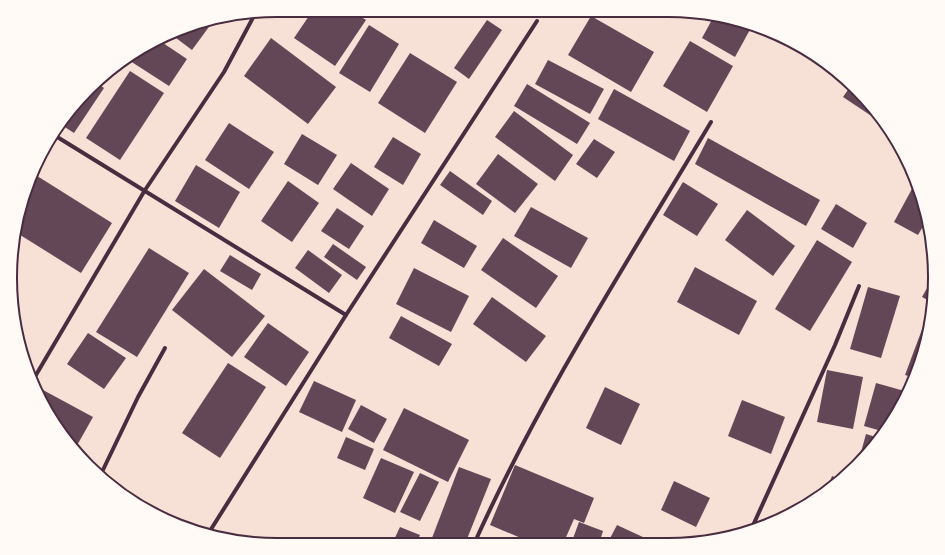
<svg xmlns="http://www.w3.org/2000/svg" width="945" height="555" viewBox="0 0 945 555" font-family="'Varela Round',sans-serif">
	<rect width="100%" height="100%" fill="#f7e1d7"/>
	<g fill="#644757">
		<polygon points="313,10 351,10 366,20 335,66 294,38"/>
		<polygon points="591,16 654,52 631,92 568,55"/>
		<polygon points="714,16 747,23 752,26 735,57 702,38"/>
		<polygon points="214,20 192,50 172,35 192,24"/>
		<polygon points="487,20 502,30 469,79 454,68"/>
		<polygon points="369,25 399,44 370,92 339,73"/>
		<polygon points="271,38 336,87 308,124 244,76"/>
		<polygon points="160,41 187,59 169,86 127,59"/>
		<polygon points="690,41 733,66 707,112 663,86"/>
		<polygon points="410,53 457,82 425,133 378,103"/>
		<polygon points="548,60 604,89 590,114 535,84"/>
		<polygon points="130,71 164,93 120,160 86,138"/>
		<polygon points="97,83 104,88 74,133 60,124 65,115"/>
		<polygon points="527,84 590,123 577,144 514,106"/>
		<polygon points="852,84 879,116 876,119 843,97"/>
		<polygon points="614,89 690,131 674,161 598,119"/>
		<polygon points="514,111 573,155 555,181 495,137"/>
		<polygon points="229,123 274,152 249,189 205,160"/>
		<polygon points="302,134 337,155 318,185 284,164"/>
		<polygon points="393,137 421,154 403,185 374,167"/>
		<polygon points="708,138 820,200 806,226 695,164"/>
		<polygon points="594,139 615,152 597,178 576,164"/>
		<polygon points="498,154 538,184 515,213 476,184"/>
		<polygon points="351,163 389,189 372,216 333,189"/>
		<polygon points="196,165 240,192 219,228 175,201"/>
		<polygon points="450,171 492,201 483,215 440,185"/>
		<polygon points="34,174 112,223 81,273 17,233 24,192"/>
		<polygon points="288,181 319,203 292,242 261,221"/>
		<polygon points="683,182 718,204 697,236 663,215"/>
		<polygon points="913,187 919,191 928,218 918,235 894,222"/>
		<polygon points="836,204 867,223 853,248 821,229"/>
		<polygon points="531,207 588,238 571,268 514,236"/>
		<polygon points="337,208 364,226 349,249 321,231"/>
		<polygon points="747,210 795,246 773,276 725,240"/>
		<polygon points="434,220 477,246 464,268 421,243"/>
		<polygon points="503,238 558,276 536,308 481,270"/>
		<polygon points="817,240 852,262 810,331 775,309"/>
		<polygon points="333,244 366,267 357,280 324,257"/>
		<polygon points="149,248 189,273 137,357 96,332"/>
		<polygon points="308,250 342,275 329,293 295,268"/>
		<polygon points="230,255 261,274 252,290 220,271"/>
		<polygon points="695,267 757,301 739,335 677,302"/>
		<polygon points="414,268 469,296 451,332 396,304"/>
		<polygon points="204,269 265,316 232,357 172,310"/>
		<polygon points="935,274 935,278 933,303 922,297"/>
		<polygon points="868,287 900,296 881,358 850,349"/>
		<polygon points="492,297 546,336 526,362 473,324"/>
		<polygon points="401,316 452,344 439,366 389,338"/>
		<polygon points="927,316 931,318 930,330 915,378 905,375"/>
		<polygon points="268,323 309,352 286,386 244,357"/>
		<polygon points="88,333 126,358 104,389 67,364"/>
		<polygon points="228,363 266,387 220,458 182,433"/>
		<polygon points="827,370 863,377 853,429 817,422"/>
		<polygon points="314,381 356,400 342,432 299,412"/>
		<polygon points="876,383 908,392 890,426 885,432 864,426"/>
		<polygon points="605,387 640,404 621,445 586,428"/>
		<polygon points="43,390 93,417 75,449 65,440 41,394"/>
		<polygon points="742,400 785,417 771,454 728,436"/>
		<polygon points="361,405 387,419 374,443 348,429"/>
		<polygon points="404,408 469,440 448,482 383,450"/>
		<polygon points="866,434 879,438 858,463"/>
		<polygon points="346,437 374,449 365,470 337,458"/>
		<polygon points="381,458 414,472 395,513 363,498"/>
		<polygon points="515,465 594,498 584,523 574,519 563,544 535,544 490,525"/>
		<polygon points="459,467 491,479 465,544 449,544 432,538"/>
		<polygon points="420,473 439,482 420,521 400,512"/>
		<polygon points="832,476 842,480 826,491"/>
		<polygon points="674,481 710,498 696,527 661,510"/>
		<polygon points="579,522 603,531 599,544 571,544"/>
		<polygon points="617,525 645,538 642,544 607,544"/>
		<polygon points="400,527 420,535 416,544 392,544"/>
		<polygon points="653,538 669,544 651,544"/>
	</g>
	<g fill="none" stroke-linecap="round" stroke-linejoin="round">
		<g stroke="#4a2c40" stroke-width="4">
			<polyline points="54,135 346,315"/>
			<polyline points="33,380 145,190 224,72 255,14"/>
			<polyline points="101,474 138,397 165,348"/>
			<polyline points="750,532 835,345 859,286"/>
			<polyline points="208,534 346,315 537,21"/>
			<path d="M 474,544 C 540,397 628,261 711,122"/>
		</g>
	</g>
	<path d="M0 0H945V555H0ZM277 17H668A260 260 0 0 1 928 277V278A260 260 0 0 1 668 538H277A260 260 0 0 1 17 278V277A260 260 0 0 1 277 17Z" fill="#fffaf5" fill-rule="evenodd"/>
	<path fill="none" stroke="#4a2c40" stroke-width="2" d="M277 17H668A260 260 0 0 1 928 277V278A260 260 0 0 1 668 538H277A260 260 0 0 1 17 278V277A260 260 0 0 1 277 17Z"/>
</svg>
